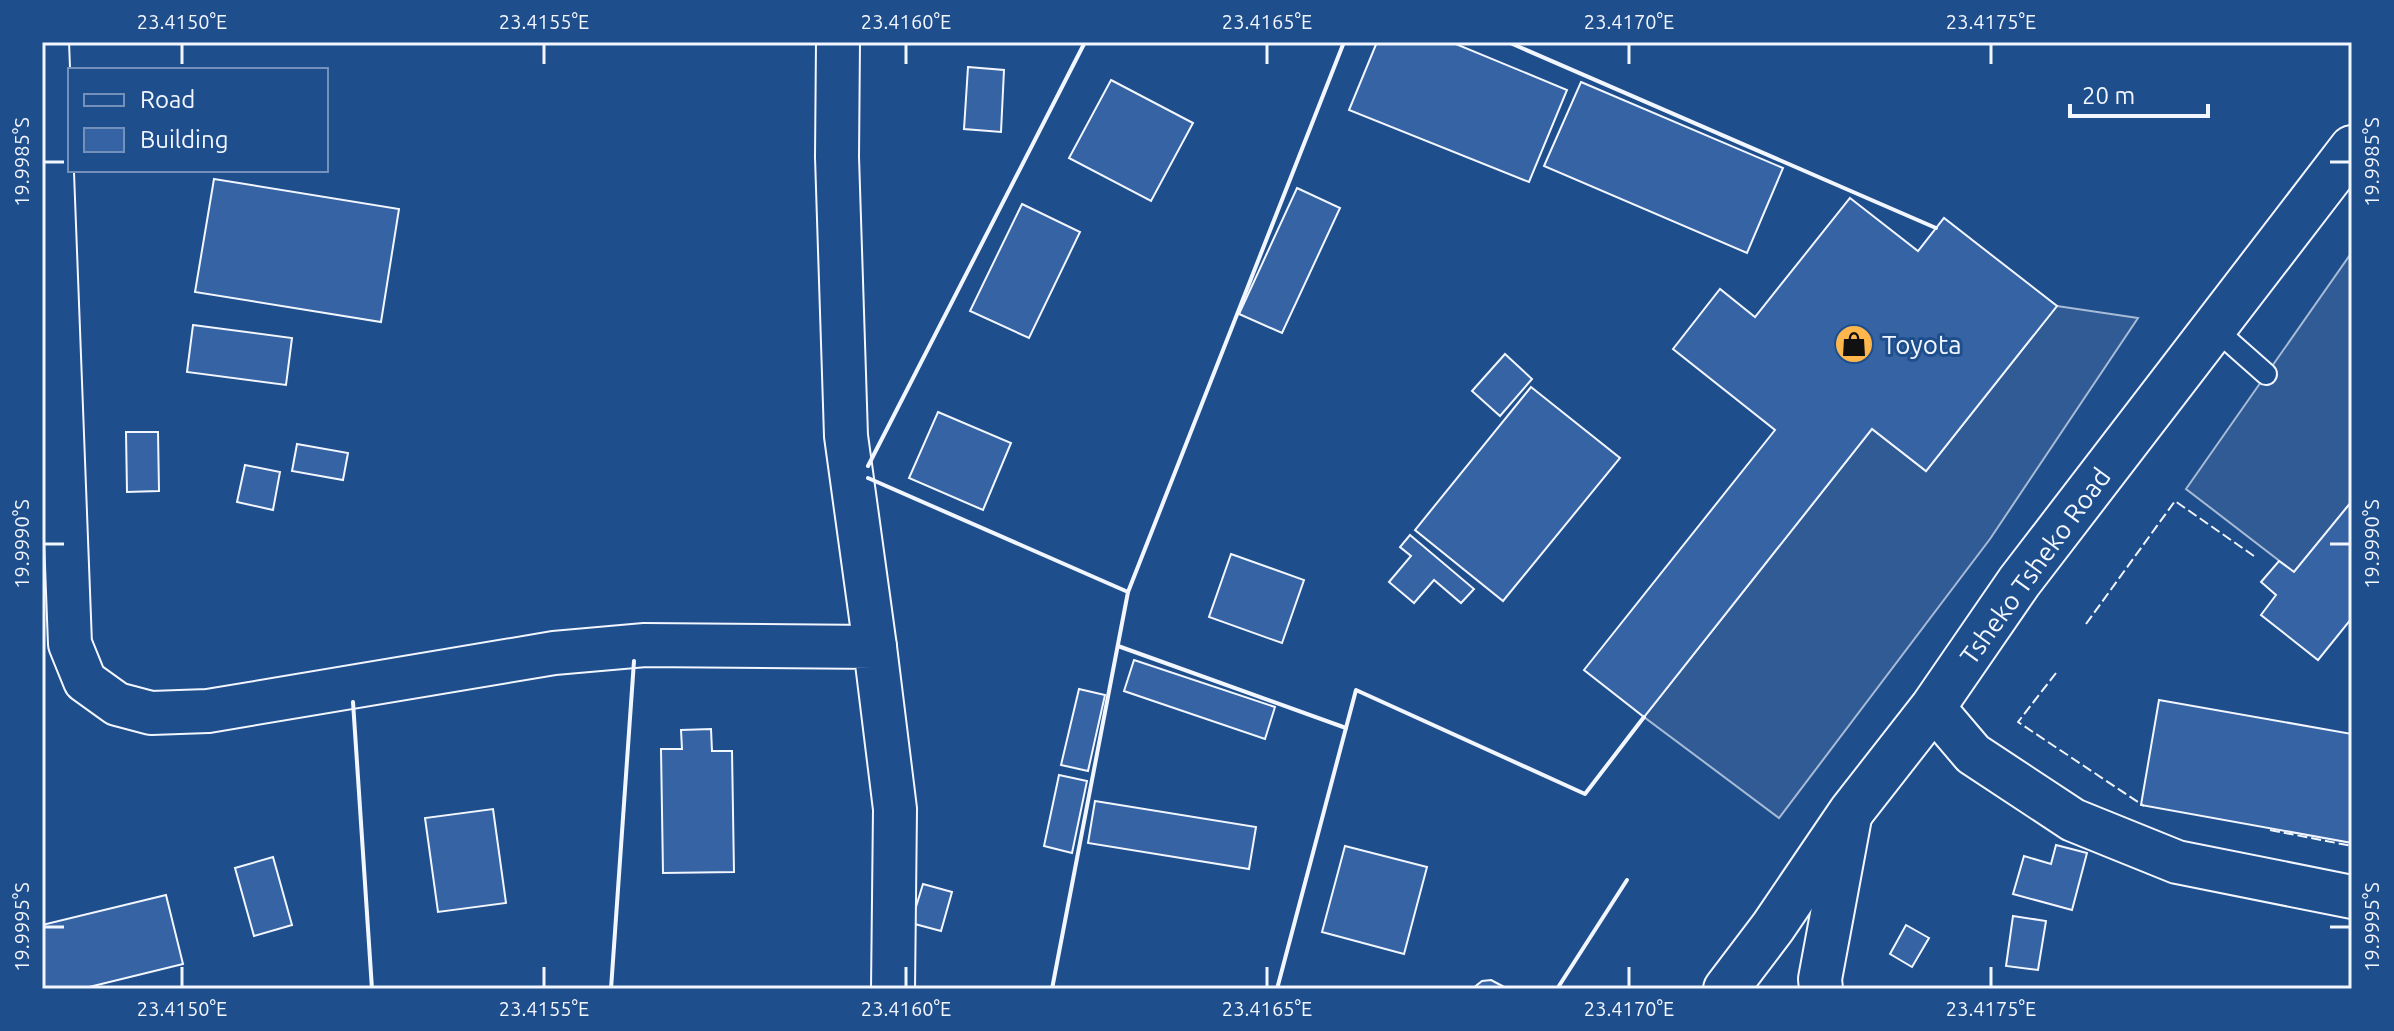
<svg xmlns="http://www.w3.org/2000/svg" width="2394" height="1031" viewBox="0 0 2394 1031" font-family="Ubuntu,sans-serif">
	<rect width="100%" height="100%" fill="#1f4e8c"/>
	<g fill="#305b95" stroke="#a8bbd7" stroke-width="2">
		<polygon points="2352,252 2352,501 2294,572 2186,489"/>
		<polygon points="2057,306 2138,318 1990,539 1779,818 1644,717 1872,429 1926,471"/>
	</g>
	<g fill="#3563a3" stroke="#f2f6ff" stroke-width="2">
		<polygon points="1377,42 1451,42 1567,90 1529,182 1349,110"/>
		<polygon points="968,67 1004,70 1001,132 964,129"/>
		<polygon points="1111,80 1193,123 1151,201 1069,158"/>
		<polygon points="1581,82 1783,168 1747,253 1544,166"/>
		<polygon points="214,179 399,209 381,322 195,292"/>
		<polygon points="1297,188 1340,208 1282,333 1239,314"/>
		<polygon points="1850,198 1918,251 1944,218 2057,306 1926,471 1872,429 1644,717 1584,670 1775,430 1673,349 1720,289 1755,317"/>
		<polygon points="1022,204 1080,232 1029,338 970,311"/>
		<polygon points="193,325 292,338 286,385 187,372"/>
		<polygon points="1505,354 1532,379 1500,416 1472,391"/>
		<polygon points="1531,387 1620,458 1503,601 1415,530"/>
		<polygon points="938,412 1011,443 983,510 909,478"/>
		<polygon points="126,432 158,432 159,491 127,492"/>
		<polygon points="297,444 348,453 343,480 292,471"/>
		<polygon points="245,465 280,472 273,510 237,502"/>
		<polygon points="2352,501 2352,618 2318,660 2261,615 2276,595 2261,582 2279,561 2294,572"/>
		<polygon points="1410,535 1474,589 1461,603 1434,580 1414,603 1389,582 1411,556 1400,547"/>
		<polygon points="1231,554 1304,580 1282,643 1209,617"/>
		<polygon points="1134,660 1275,707 1265,739 1124,691"/>
		<polygon points="1079,689 1105,695 1088,771 1061,765"/>
		<polygon points="2159,700 2352,734 2352,843 2141,805"/>
		<polygon points="711,729 712,751 732,751 734,872 663,873 661,749 682,749 681,730"/>
		<polygon points="1059,775 1087,781 1072,853 1044,846"/>
		<polygon points="1095,801 1256,827 1249,869 1088,843"/>
		<polygon points="493,809 506,903 438,912 425,818"/>
		<polygon points="2056,845 2087,853 2072,910 2013,894 2024,856 2051,864"/>
		<polygon points="1345,846 1427,867 1404,954 1322,932"/>
		<polygon points="273,857 292,925 254,936 235,868"/>
		<polygon points="923,884 952,892 941,931 911,923"/>
		<polygon points="166,895 183,964 81,989 42,989 42,925"/>
		<polygon points="2013,916 2046,921 2038,970 2006,966"/>
		<polygon points="1906,925 1929,938 1912,967 1890,954"/>
		<polygon points="1491,980 1508,989 1472,989 1482,981"/>
	</g>
	<g fill="none" stroke-linecap="round" stroke-linejoin="round">
		<defs>
			<polyline id="lane" points="2214,328 2266,374"/>
			<g id="street">
				<polyline points="47,42 70,644 85,681 117,704 151,713 208,711 554,653 645,645 875,647 895,809 893,989"/>
				<polyline points="838,42 837,157 846,436 875,647"/>
				<polyline points="1933,707 1973,754 2073,820 2177,862 2352,897"/>
				<polyline points="1821,989 1820,979 1851,812"/>
			</g>
			<polyline id="highway" points="1726,989 1773,927 1851,812 1933,707 2019,582 2352,148"/>
		</defs>
		<use href="#lane" stroke="#f2f6ff" stroke-width="24"/>
		<use href="#street" stroke="#f2f6ff" stroke-width="46"/>
		<use href="#highway" stroke="#f2f6ff" stroke-width="48"/>
		<use href="#lane" stroke="#1f4e8c" stroke-width="20"/>
		<use href="#street" stroke="#1f4e8c" stroke-width="42"/>
		<use href="#highway" stroke="#1f4e8c" stroke-width="44"/>
		<g stroke="#f2f6ff" stroke-width="2" stroke-dasharray="10 4" stroke-linecap="butt">
			<polyline points="2086,624 2175,501 2254,556"/>
			<polyline points="2056,673 2018,722 2144,806"/>
			<polyline points="2270,830 2352,846"/>
		</g>
		<g stroke="#f2f6ff" stroke-width="4">
			<polyline points="1508,42 1936,228"/>
			<polyline points="868,466 1085,42"/>
			<polyline points="868,478 1128,592 1052,989"/>
			<polyline points="1128,592 1344,42"/>
			<polyline points="1118,646 1346,728"/>
			<polyline points="353,702 372,989"/>
			<polyline points="611,989 634,661"/>
			<polyline points="1277,989 1356,690 1585,794 1644,717"/>
			<polyline points="1557,989 1627,880"/>
		</g>
	</g>
	<path fill="none" stroke="#f2f6ff" stroke-width="3" d="M 182,44 L 182,64M 544,44 L 544,64M 906,44 L 906,64M 1267,44 L 1267,64M 1629,44 L 1629,64M 1991,44 L 1991,64M 44,162 L 64,162M 2330,162 L 2350,162M 44,544 L 64,544M 2330,544 L 2350,544M 44,927 L 64,927M 2330,927 L 2350,927M 182,967 L 182,987M 544,967 L 544,987M 906,967 L 906,987M 1267,967 L 1267,987M 1629,967 L 1629,987M 1991,967 L 1991,987"/>
	<defs>
		<symbol id="shop-disc" viewBox="-11 -11 22 22"><circle r="9.5" fill="#ffb74d" stroke="#1f4e8c"/><path d="M-5-2.5h2.3a2.7 3.5 0 0 1 5.4 0H5L5.5 6h-11ZM-1.5-2.5h3a1.5 2.3 0 0 0-3 0Z" fill="#111"/></symbol>
	</defs>
	<g fill-rule="evenodd">
		<use href="#shop-disc" x="1832" y="322" width="44" height="44"/>
	</g>
	<g text-anchor="middle" dominant-baseline="central" stroke-width="6" stroke-linejoin="round" paint-order="stroke">
		<g font-size="26" fill="#f2f6ff" stroke="#1f4e8c" text-anchor="start">
			<text x="1882" y="344">Toyota</text>
		</g>
		<g font-size="26" fill="#f2f6ff" stroke="#1f4e8c">
			<text transform="translate(2035 566) rotate(-54)">Tsheko Tsheko Road</text>
		</g>
	</g>
	<rect width="2394" height="1031" fill="none" stroke="#1f4e8c" stroke-width="88"/>
	<rect x="68" y="68" width="260" height="104" fill="#1f4e8c" stroke="#7391ba" stroke-width="2"/>
	<rect x="84" y="94" width="40" height="12" fill="#1f4e8c" stroke="#7391ba" stroke-width="2"/>
	<text x="140" y="108" font-size="24" fill="#f2f6ff">Road</text>
	<rect x="84" y="128" width="40" height="24" fill="#3563a3" stroke="#7391ba" stroke-width="2"/>
	<text x="140" y="148" font-size="24" fill="#f2f6ff">Building</text>
	<path d="M2070 104v12h138v-12" fill="none" stroke="#f2f6ff" stroke-width="4"/>
	<text x="2082" y="104" font-size="24" fill="#f2f6ff" stroke="#1f4e8c" stroke-width="6" paint-order="stroke">20 m</text>
	<rect x="44" y="44" width="2306" height="943" fill="none" stroke="#f2f6ff" stroke-width="3"/>
	<g font-size="20" text-anchor="middle" fill="#f2f6ff">
		<text x="182" y="29">23.4150°E</text>
		<text x="544" y="29">23.4155°E</text>
		<text x="906" y="29">23.4160°E</text>
		<text x="1267" y="29">23.4165°E</text>
		<text x="1629" y="29">23.4170°E</text>
		<text x="1991" y="29">23.4175°E</text>
		<text transform="translate(22 162) rotate(-90)" y="7">19.9985°S</text>
		<text transform="translate(2372 162) rotate(-90)" y="7">19.9985°S</text>
		<text transform="translate(22 544) rotate(-90)" y="7">19.9990°S</text>
		<text transform="translate(2372 544) rotate(-90)" y="7">19.9990°S</text>
		<text transform="translate(22 927) rotate(-90)" y="7">19.9995°S</text>
		<text transform="translate(2372 927) rotate(-90)" y="7">19.9995°S</text>
		<text x="182" y="1016">23.4150°E</text>
		<text x="544" y="1016">23.4155°E</text>
		<text x="906" y="1016">23.4160°E</text>
		<text x="1267" y="1016">23.4165°E</text>
		<text x="1629" y="1016">23.4170°E</text>
		<text x="1991" y="1016">23.4175°E</text>
	</g>
</svg>
